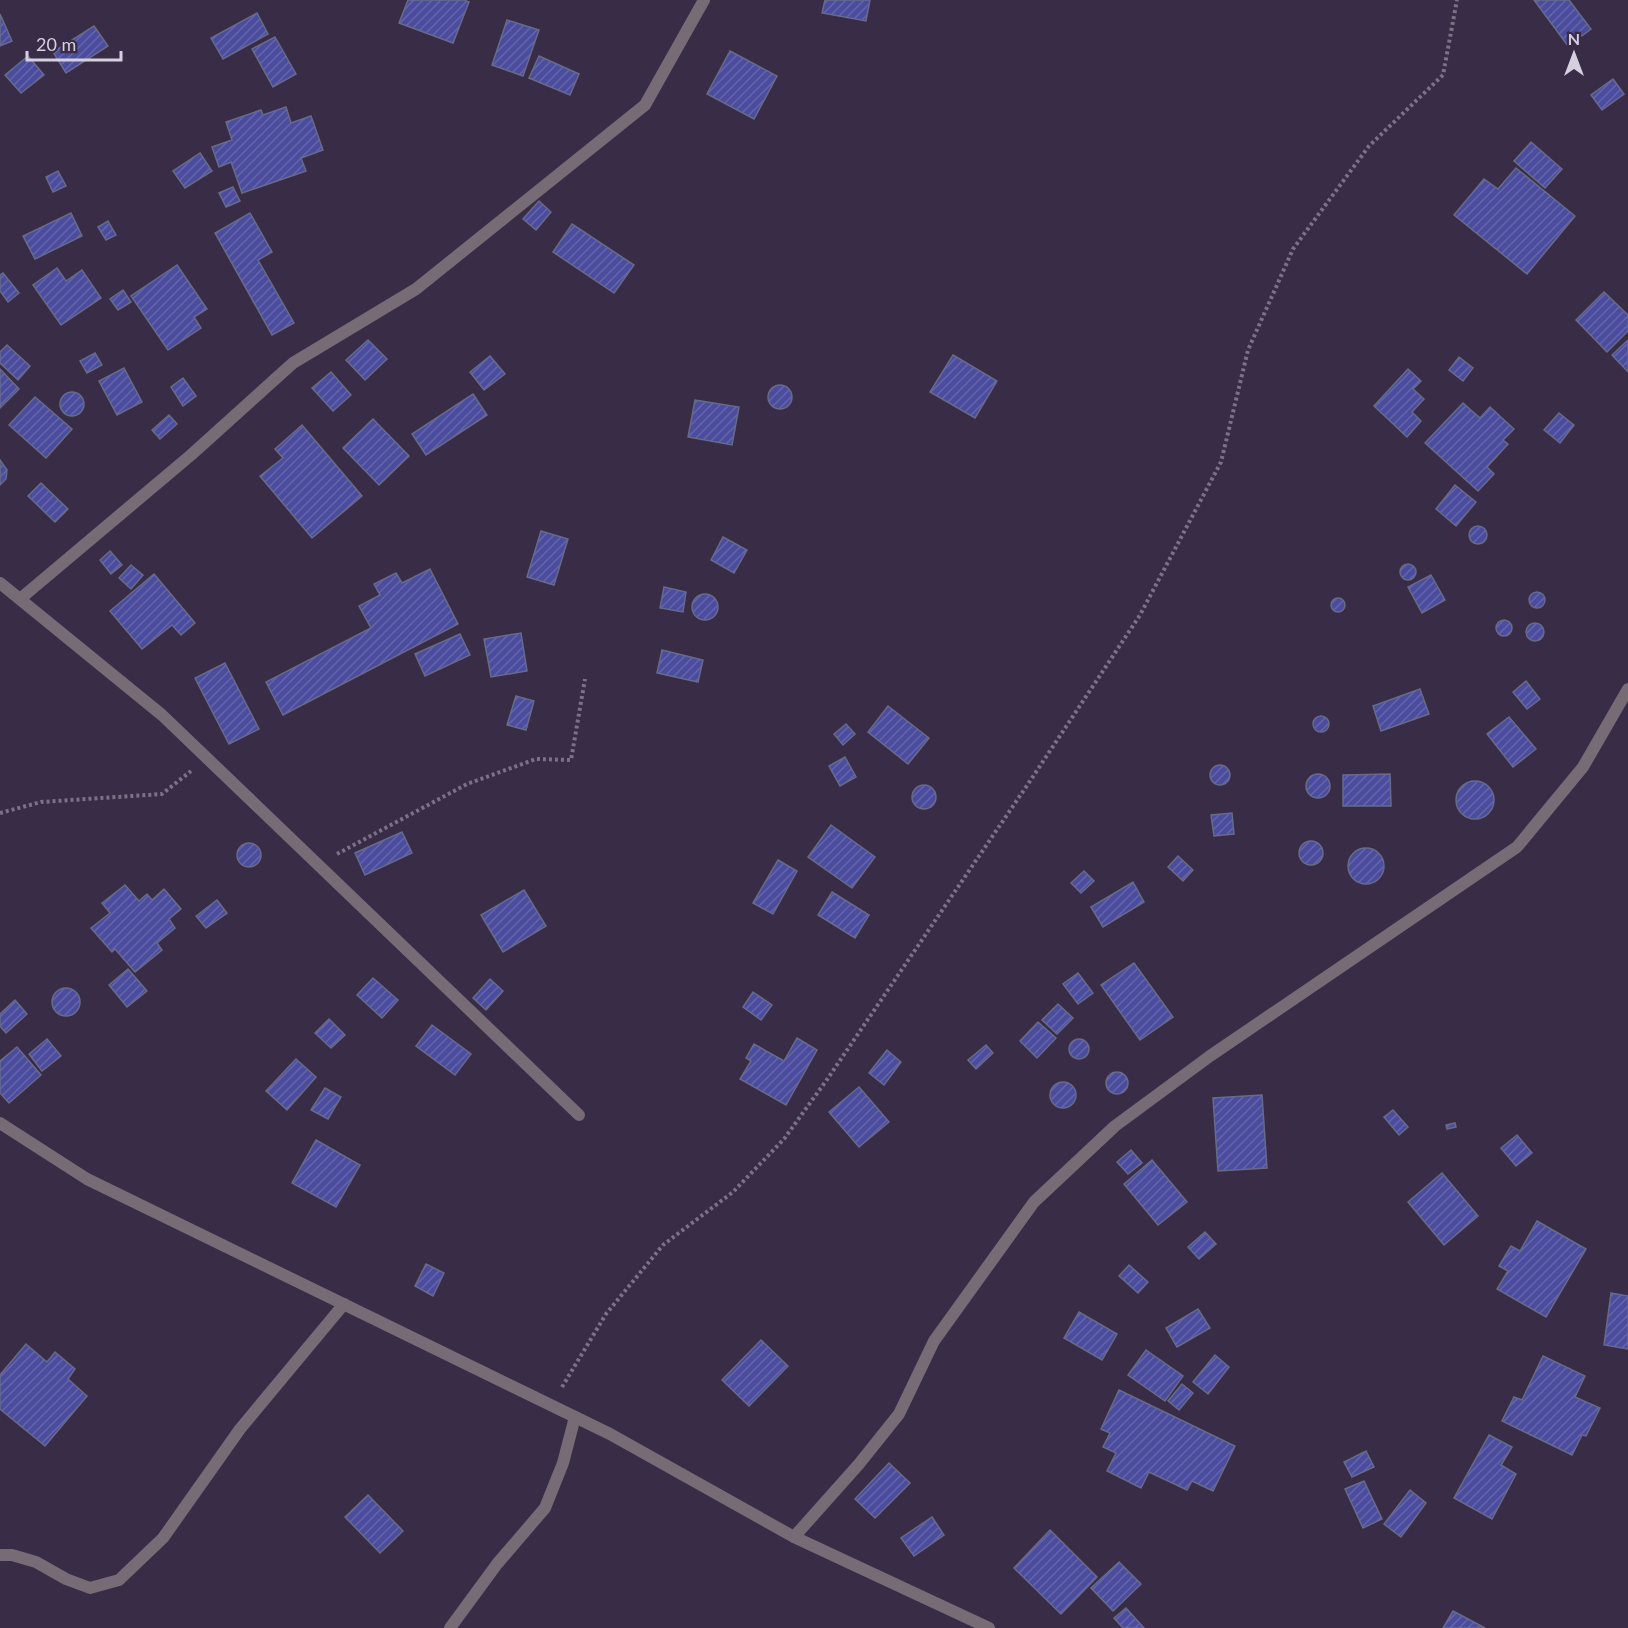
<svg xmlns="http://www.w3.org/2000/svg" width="1628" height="1628" viewBox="0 0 1628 1628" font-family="Lato,sans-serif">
	<defs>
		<pattern id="building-hatch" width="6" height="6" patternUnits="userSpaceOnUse" patternTransform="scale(1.5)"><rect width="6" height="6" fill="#4b4c9e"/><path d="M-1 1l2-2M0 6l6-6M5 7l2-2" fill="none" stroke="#6465ab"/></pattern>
	</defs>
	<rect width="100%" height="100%" fill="#382c46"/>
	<g fill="url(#building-hatch)" stroke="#676b89" stroke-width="1.5">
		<polygon points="408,0 464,0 469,2 453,43 399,23"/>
		<polygon points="825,0 870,0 866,21 822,13"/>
		<polygon points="1534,0 1569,0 1591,29 1568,46"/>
		<polygon points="257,13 268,34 223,59 211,38"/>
		<polygon points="0,14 12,41 0,46"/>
		<polygon points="507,20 539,30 523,76 492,65"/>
		<polygon points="94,26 108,46 66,73 53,52"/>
		<polygon points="275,37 296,74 273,87 252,49"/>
		<polygon points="730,51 777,76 754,119 707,94"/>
		<polygon points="28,56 44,75 21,93 5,75"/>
		<polygon points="539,56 579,74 570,95 529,78"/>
		<polygon points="1613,79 1624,94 1602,110 1591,95"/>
		<polygon points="286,107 291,123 311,116 323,150 301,158 306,171 242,193 231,162 219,167 212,147 232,140 226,122 261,110 263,115"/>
		<polygon points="1531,142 1562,169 1545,188 1514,161"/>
		<polygon points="200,153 212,171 185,188 173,171"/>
		<polygon points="1516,168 1575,216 1527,274 1454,215 1484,179 1498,189"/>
		<polygon points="58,171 66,186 53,192 46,177"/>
		<polygon points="233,187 240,201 226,207 219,193"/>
		<polygon points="539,201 551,212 536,230 523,219"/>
		<polygon points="71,213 82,236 35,259 23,236"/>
		<polygon points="250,213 272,252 258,260 294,323 272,335 215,233"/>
		<polygon points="108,221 116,235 106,240 98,227"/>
		<polygon points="572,224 634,265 614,293 553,252"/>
		<polygon points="177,265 207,309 194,317 201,328 168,350 131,296"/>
		<polygon points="57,268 66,281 82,270 101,298 61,325 33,285"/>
		<polygon points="3,273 19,293 8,302 0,291 0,275"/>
		<polygon points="123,290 131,302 118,310 110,299"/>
		<polygon points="1604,292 1628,315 1628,331 1607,352 1576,320"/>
		<polygon points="368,340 387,359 365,380 346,360"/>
		<polygon points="1628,340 1628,372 1612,355"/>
		<polygon points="7,345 30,366 18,380 0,363 0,352"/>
		<polygon points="95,353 102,365 87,373 80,361"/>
		<polygon points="953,355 997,381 975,418 930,392"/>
		<polygon points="490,356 505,374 484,390 470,372"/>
		<polygon points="1459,357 1473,368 1463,381 1449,370"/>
		<polygon points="124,368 142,402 117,415 99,381"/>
		<polygon points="0,369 19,389 0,408"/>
		<polygon points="1408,369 1421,381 1413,389 1424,399 1412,412 1421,421 1407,437 1374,406"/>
		<polygon points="331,372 351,395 333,411 312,388"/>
		<polygon points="183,378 196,396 183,406 171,387"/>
		<circle cx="780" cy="397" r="12"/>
		<circle cx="72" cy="404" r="12"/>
		<polygon points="473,394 487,415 426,455 412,434"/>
		<polygon points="35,397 72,429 46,458 9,425"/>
		<polygon points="695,400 739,407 732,445 688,437"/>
		<polygon points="1463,403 1480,418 1490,407 1514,429 1503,440 1508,444 1487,467 1494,474 1478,491 1425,443"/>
		<polygon points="1559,413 1574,425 1560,443 1544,430"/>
		<polygon points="169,415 177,424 160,439 152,430"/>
		<polygon points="373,419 409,456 379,485 343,448"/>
		<polygon points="302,425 362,496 312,538 260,476 283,458 275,449"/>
		<polygon points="0,460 7,470 6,479 0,485"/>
		<polygon points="41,483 68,509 55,522 28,496"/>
		<polygon points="1455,485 1476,502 1456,526 1436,509"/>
		<circle cx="1478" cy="535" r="9"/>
		<polygon points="541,531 568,539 554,585 527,577"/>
		<polygon points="723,537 747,550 734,573 711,560"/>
		<polygon points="110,551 122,565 111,574 100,560"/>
		<circle cx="1408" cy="572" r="8"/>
		<polygon points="131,565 143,575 131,589 119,578"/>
		<polygon points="430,569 458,624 283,715 266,682 371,628 359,606 380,595 374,584 396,573 402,583"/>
		<polygon points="154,574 195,623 181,635 172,625 142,649 110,611"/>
		<polygon points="1431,575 1445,600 1422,613 1408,587"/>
		<polygon points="664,587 686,592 683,612 660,608"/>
		<circle cx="1537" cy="600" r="8"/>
		<circle cx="705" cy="607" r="13"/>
		<circle cx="1338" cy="605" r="7"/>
		<circle cx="1504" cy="628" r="8"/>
		<circle cx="1535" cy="632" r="9"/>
		<polygon points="521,633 527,671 491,677 484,639"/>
		<polygon points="460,634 470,655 425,676 415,654"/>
		<polygon points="662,650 703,660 698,682 657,673"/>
		<polygon points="225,663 259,729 229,744 195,678"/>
		<polygon points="1526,681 1540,699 1527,709 1513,692"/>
		<polygon points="1420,689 1429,714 1381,731 1373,706"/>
		<polygon points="516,696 534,701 526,730 507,725"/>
		<polygon points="888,706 929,738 908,764 868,732"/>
		<circle cx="1321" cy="724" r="8"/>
		<polygon points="1509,717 1536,749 1513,767 1487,734"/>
		<polygon points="846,724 855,734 843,745 834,734"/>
		<polygon points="845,757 856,777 840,786 829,766"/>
		<circle cx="1220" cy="775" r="10"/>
		<polygon points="1390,774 1391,806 1343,806 1343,775"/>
		<circle cx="1318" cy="786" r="12"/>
		<circle cx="1475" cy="800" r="19"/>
		<circle cx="924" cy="797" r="12"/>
		<polygon points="1232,813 1234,834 1214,836 1211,815"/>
		<polygon points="831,825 875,857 852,888 808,857"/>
		<polygon points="402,832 412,853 365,875 355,853"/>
		<circle cx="1311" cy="853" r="12"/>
		<circle cx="249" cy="855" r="12"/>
		<circle cx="1366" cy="866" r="18"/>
		<polygon points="1178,856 1193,870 1183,881 1168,867"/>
		<polygon points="778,860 797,871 773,914 753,903"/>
		<polygon points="1084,871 1094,881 1081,893 1071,883"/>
		<polygon points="1133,882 1144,902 1103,927 1091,907"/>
		<polygon points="125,885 139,901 147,894 152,900 164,889 181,909 169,919 175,928 157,943 162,950 135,972 115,949 112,952 91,928 110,913 102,903"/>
		<polygon points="524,890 546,926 503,952 481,915"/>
		<polygon points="832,892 869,915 855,938 818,915"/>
		<polygon points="217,900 227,913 206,928 196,916"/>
		<polygon points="1134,963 1173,1017 1140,1040 1101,985"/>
		<polygon points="128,969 147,991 127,1007 109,985"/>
		<polygon points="1078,973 1093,993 1078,1004 1063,984"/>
		<polygon points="373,978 398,1000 382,1018 357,995"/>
		<polygon points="490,979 503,991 486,1010 473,998"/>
		<circle cx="66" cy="1002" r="14"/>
		<polygon points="753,992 772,1005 761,1020 743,1007"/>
		<polygon points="15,1000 27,1014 6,1033 0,1026 0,1014"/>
		<polygon points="1058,1004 1073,1018 1057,1034 1042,1020"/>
		<polygon points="329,1019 345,1035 331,1048 315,1033"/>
		<polygon points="1038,1022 1056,1038 1037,1058 1020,1041"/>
		<polygon points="432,1025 471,1054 455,1075 416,1046"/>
		<polygon points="797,1038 817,1050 786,1105 740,1079 751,1061 746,1058 754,1044 784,1061"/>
		<circle cx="1079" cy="1049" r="10"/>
		<polygon points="47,1039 61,1056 42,1071 29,1054"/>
		<polygon points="986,1045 993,1053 976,1069 968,1060"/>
		<polygon points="17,1047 41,1075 9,1103 0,1093 0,1061"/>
		<polygon points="887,1050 901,1062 884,1085 869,1073"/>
		<polygon points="296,1059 316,1077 287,1110 266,1091"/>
		<circle cx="1117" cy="1083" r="11"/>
		<circle cx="1063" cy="1095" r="13"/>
		<polygon points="859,1087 889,1122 859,1147 829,1112"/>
		<polygon points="325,1088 341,1097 328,1119 311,1110"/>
		<polygon points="1262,1095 1267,1168 1218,1171 1213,1098"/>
		<polygon points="1393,1110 1408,1127 1399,1135 1384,1117"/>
		<polygon points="1455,1123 1456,1127 1447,1129 1446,1125"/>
		<polygon points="1517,1135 1532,1153 1516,1166 1501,1148"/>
		<polygon points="316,1140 360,1165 336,1207 292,1183"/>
		<polygon points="1131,1150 1142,1163 1128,1174 1117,1162"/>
		<polygon points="1152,1160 1187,1202 1158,1225 1124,1184"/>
		<polygon points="1442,1173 1478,1216 1444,1245 1408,1202"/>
		<polygon points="1537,1221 1586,1249 1546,1317 1497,1289 1508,1271 1499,1266 1511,1246 1520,1251"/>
		<polygon points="1205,1232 1216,1244 1199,1259 1188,1247"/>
		<polygon points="426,1264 444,1273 433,1296 415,1286"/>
		<polygon points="1129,1265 1148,1282 1138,1293 1119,1276"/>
		<polygon points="1611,1293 1628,1296 1628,1349 1604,1345"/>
		<polygon points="1198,1309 1210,1328 1177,1347 1166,1328"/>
		<polygon points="1079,1312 1117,1334 1102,1360 1064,1338"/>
		<polygon points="761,1340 788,1366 749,1406 722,1380"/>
		<polygon points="26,1344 47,1362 55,1352 75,1369 68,1379 87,1396 45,1446 0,1409 0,1375"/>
		<polygon points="1146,1350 1183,1376 1165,1401 1128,1375"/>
		<polygon points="1215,1355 1229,1367 1208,1394 1193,1382"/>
		<polygon points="1543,1356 1585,1376 1575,1397 1600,1408 1586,1436 1582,1435 1572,1455 1502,1421 1514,1397 1522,1400"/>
		<polygon points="1182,1384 1193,1393 1179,1410 1168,1401"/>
		<polygon points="1119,1390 1235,1446 1213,1491 1192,1481 1187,1490 1149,1472 1141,1488 1107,1471 1116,1453 1103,1447 1110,1433 1101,1429"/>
		<polygon points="1489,1435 1512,1447 1501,1465 1516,1474 1492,1519 1454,1498"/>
		<polygon points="1366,1451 1374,1467 1352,1477 1344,1462"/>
		<polygon points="889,1463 910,1483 875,1518 855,1499"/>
		<polygon points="1364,1481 1382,1519 1363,1528 1345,1489"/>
		<polygon points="1410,1490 1426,1503 1401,1537 1384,1524"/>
		<polygon points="368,1495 403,1531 380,1553 345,1517"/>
		<polygon points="932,1517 944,1535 914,1556 901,1538"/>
		<polygon points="1050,1530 1097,1577 1061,1614 1014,1568"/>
		<polygon points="1119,1562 1141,1584 1113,1611 1091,1588"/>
		<polygon points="1126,1608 1144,1628 1123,1628 1114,1618"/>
		<polygon points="1453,1611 1485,1628 1443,1628"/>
	</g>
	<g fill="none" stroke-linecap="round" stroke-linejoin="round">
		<g stroke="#7b7287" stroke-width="4" stroke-dasharray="3 3" stroke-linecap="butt">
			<polyline points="0,813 41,802 162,794 191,771"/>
			<polyline points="337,854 467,784 536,759 571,760 585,679"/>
			<polyline points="562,1387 606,1314 663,1245 733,1192 784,1139 826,1081 1026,787 1140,615 1221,462 1248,350 1293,249 1369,146 1443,75 1457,0"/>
		</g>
		<g stroke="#776b76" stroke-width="12">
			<polyline points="0,583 162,715 579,1115"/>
			<polyline points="20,599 191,455 293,363 416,289 645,105 704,0"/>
			<polyline points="0,1123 87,1179 610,1434 794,1537 989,1628"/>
			<polyline points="794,1537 859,1464 899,1414 934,1341 1034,1202 1115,1126 1210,1056 1517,847 1583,767 1628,689"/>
			<polyline points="0,1555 12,1555 36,1562 66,1579 90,1588 119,1580 163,1538 240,1429 344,1304"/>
			<polyline points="450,1628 497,1564 545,1508 563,1463 575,1417"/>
		</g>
	</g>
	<g transform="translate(1574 54)" stroke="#382c46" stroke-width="4.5" paint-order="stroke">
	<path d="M0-4.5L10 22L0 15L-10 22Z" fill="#d5cfdf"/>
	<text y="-9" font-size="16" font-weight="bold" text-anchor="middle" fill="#d5cfdf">N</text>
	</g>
	<path d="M27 51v9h94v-9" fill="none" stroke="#d5cfdf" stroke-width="3"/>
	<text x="36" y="51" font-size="18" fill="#d5cfdf" stroke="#382c46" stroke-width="4.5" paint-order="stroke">20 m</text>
</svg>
